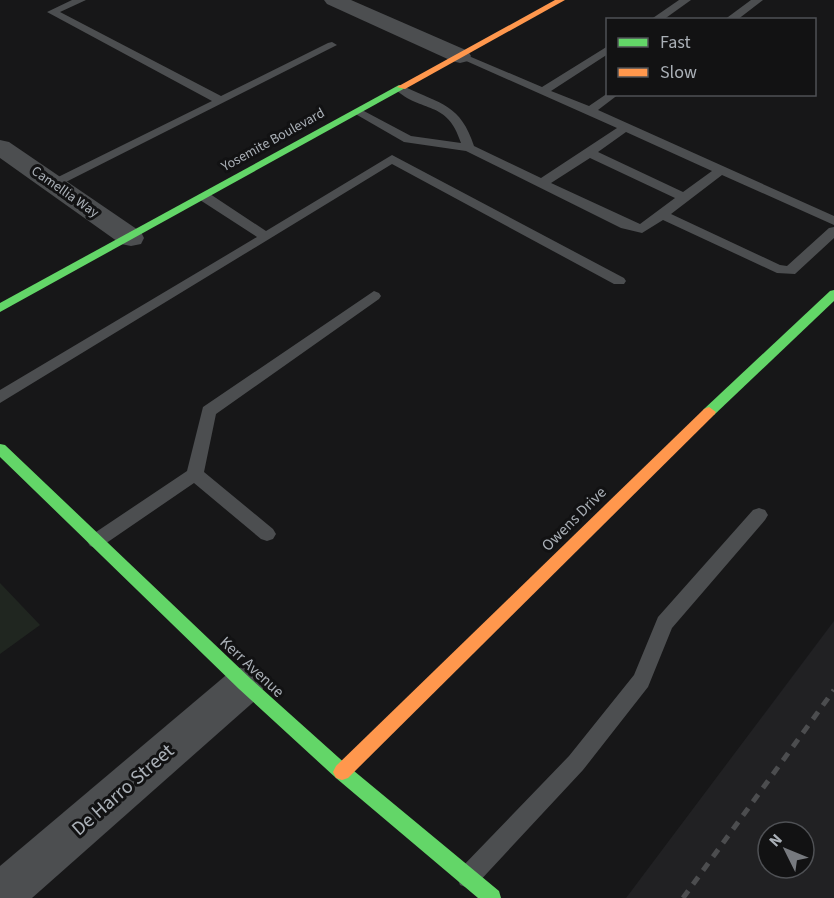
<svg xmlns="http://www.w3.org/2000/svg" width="834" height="898" viewBox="0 0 834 898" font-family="'Source Sans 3',sans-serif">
	<rect width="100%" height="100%" fill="#171718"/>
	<path fill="#212123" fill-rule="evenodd" d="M 834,621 L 834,898 L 626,898 ZM 768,832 L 804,832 L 804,868 L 768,868 Z"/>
	<polygon fill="#202620" points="0,583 40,625 0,654"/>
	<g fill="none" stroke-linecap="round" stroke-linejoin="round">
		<g fill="#4c4e50" fill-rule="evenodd">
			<polygon points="72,0 86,0 60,12 221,96 328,43 332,42 337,45 54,188 50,187 48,184 50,181 212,101 47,12"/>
			<polygon points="679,0 691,0 663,20 650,20"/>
			<polygon points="751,0 763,0 737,20 724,20"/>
			<path d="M 608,46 L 608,54 L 551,91 L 589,106 L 608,93 L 619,94 L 598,110 L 834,216 L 834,225 L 722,175 L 671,214 L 780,265 L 787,266 L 829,228 L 834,227 L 834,238 L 795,274 L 777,273 L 663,220 L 642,233 L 621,228 L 466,151 L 404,142 L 352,112 L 354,110 L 362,110 L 411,136 L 461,143 C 447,99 422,114 395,89 L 397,87 L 405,87 C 441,104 461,105 474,146 L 541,178 L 617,128 L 455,56 L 456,54 L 464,54 L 542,87 ZM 626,132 L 712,171 L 683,192 L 598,152 ZM 590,158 L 675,198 L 640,224 L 551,183 Z"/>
			<polygon points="392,155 624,278 626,281 624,284 614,284 392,164 0,403 0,390 257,237 200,200 199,197 200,194 210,194 266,231"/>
			<polygon points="374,291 379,293 381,296 379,299 216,414 204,472 273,529 276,534 273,539 267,541 261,539 194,483 102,546 96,548 90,546 87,541 90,536 187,471 203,407"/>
			<polygon points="759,508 765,510 768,515 765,520 672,628 648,687 583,770 476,885 468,888 460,885 457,877 460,869 569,756 634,675 658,617 753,510"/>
		</g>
		<g fill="#4c4e50" fill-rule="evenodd">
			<polygon points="324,0 351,0 468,51 471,56 468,61 460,63 452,61 327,4"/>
			<polygon points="0,140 9,142 141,232 144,238 141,244 131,246 121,244 0,158"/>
			<polygon points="245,666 259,671 265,684 259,697 32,898 0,898 0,866 231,671"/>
		</g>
		<g fill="#63d668" fill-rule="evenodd">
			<polygon points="399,85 407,87 0,312 0,303"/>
			<polygon points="834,290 834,301 714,415 704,415 702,412 704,409 830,291"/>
			<polygon points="0,444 5,445 251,679 348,766 499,891 501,898 478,898 336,778 239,689 0,457"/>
		</g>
		<g fill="#ff974d" fill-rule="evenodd">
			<polygon points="555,0 565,0 405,89 397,87"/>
			<polygon points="709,407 716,412 714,415 348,778 342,780 336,778 333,772 336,766 704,409"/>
		</g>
		<polyline stroke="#4c4d4f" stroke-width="5" stroke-dasharray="9 8" stroke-linecap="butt" points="683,898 834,690"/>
	</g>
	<g text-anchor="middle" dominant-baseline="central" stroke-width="6" stroke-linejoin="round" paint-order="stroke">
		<g font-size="14" fill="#aab0b7" stroke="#121213">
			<text transform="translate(273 140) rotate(-29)">Yosemite Boulevard</text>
			<text transform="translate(65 192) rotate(35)">Camellia Way</text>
		</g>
		<g font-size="16" fill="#aab0b7" stroke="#121213">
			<text transform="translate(574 519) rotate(-45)">Owens Drive</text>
			<text transform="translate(252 667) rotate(43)">Kerr Avenue</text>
		</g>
		<g font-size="20" fill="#aab0b7" stroke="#121213">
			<text transform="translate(123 790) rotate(-41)">De Harro Street</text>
		</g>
	</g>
	<rect x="606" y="18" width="210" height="78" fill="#121213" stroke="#4f5155" stroke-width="1.5"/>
	<rect x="618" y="38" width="30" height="9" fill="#63d668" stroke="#4f5155" stroke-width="1.5"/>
	<text x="660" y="48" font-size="18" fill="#aab0b7">Fast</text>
	<rect x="618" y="68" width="30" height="9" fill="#ff974d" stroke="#4f5155" stroke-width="1.5"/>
	<text x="660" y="78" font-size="18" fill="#aab0b7">Slow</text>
	<g transform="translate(786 850) rotate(313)"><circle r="28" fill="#121213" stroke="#4f5155" stroke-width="1.5"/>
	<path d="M0-4.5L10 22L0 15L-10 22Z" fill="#777a7f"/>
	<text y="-9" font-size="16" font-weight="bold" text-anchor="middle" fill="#aab0b7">N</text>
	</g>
</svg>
